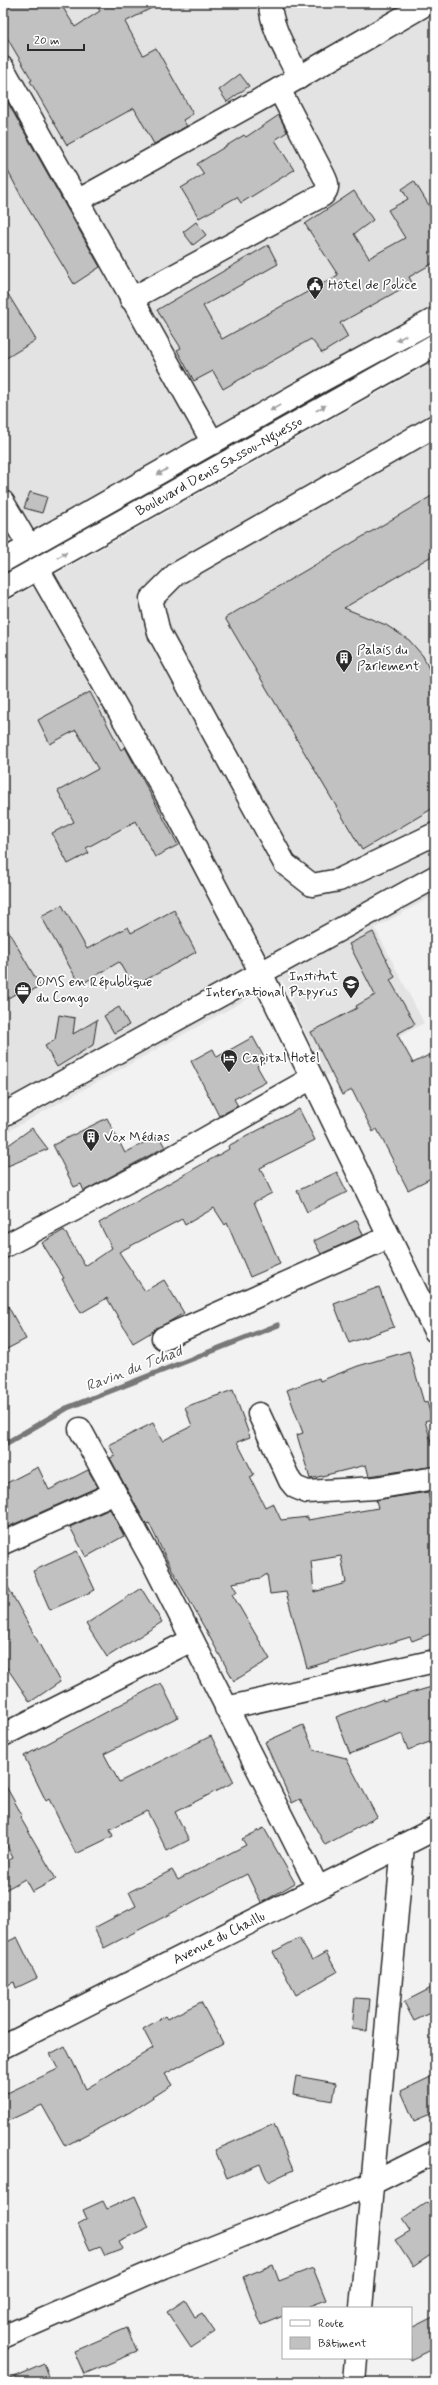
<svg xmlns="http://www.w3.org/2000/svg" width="438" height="2385" viewBox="0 0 438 2385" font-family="Mynerve,sans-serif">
	<rect width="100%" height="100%" fill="#f2f2f2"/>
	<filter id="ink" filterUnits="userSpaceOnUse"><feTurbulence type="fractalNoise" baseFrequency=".025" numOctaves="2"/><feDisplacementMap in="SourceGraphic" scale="8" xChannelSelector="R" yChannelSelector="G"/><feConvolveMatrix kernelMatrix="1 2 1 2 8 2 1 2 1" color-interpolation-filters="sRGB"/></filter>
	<g filter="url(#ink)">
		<g fill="#e3e3e3">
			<polygon points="3,3 435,3 435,310 3,546"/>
			<polygon points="435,361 435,895 375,928 424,1023 325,1076 282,980 3,1134 3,604"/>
		</g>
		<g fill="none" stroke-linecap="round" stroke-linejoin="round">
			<polyline stroke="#787878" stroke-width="5.5" points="3,1445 67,1408 278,1325"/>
		</g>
		<g fill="#c1c1c1" stroke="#2b2b2b" fill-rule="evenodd">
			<polygon points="3,3 60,3 75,27 100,11 95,3 161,3 125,22 143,55 156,48 193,114 183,120 187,126 154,144 134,108 67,145 30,81 32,80 3,31"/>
			<polygon points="240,74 249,86 227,102 219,90"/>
			<polygon points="3,94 100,267 74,284 26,205 3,162"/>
			<polygon points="279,115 287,132 275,140 294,170 241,203 237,197 199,218 181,188 204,174 197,164 244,135 246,137"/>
			<polygon points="414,181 435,215 435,262 409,277 412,283 340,323 348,337 322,353 311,339 223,389 213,371 194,381 177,350 181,348 157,310 268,245 278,264 203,306 222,339 338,275 305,224 354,191 373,220 354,234 369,258 405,238 388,210 408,199 402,189"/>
			<polygon points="196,222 206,235 193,245 183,232"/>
			<polygon points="3,286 36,340 3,360"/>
			<polygon points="30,492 47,497 42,513 24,508"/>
			<polygon points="435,494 435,554 344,608 386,625 409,640 423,656 434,680 435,714 432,750 435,748 435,807 362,850 225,618"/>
			<polygon points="90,692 121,750 125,747 178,845 155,857 136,821 86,848 89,853 68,864 52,833 74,822 58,791 98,769 76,730 50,744 38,720"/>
			<polygon points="62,905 87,949 128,927 131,933 174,910 196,952 133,987 119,962 80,985 41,916"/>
			<polygon points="3,922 40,986 24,995 22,990 3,1001"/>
			<polygon points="373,932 395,977 390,980 415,1024 397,1034 413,1063 435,1052 435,1176 408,1190 377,1129 373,1132 352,1090 342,1095 311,1032 357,1008 356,1006 375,995 349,944"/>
			<polygon points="119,1007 129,1025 114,1033 104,1016"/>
			<polygon points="59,1015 75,1018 73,1034 97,1020 93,1045 57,1067 45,1046 55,1040"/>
			<polygon points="253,1037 266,1061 257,1066 266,1082 234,1099 238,1106 219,1116 191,1061 213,1049 217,1057"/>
			<polygon points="299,1109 315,1140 260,1168 272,1193 254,1202 280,1264 250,1277 227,1223 225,1225 214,1208 185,1225 182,1219 119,1252 145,1291 164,1280 184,1313 133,1343 107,1298 81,1313 62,1279 64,1278 42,1243 64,1230 85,1266 112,1248 99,1223 229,1149 228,1146"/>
			<polygon points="107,1118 125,1153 158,1135 165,1147 84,1191 81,1184 74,1187 53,1145"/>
			<polygon points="32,1128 48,1149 3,1168 3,1149"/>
			<polygon points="337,1172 347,1192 307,1212 297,1191"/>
			<polygon points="357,1220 363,1235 321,1254 314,1241"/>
			<polygon points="379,1287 394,1327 349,1343 334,1304"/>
			<polygon points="3,1297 26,1339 3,1351"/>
			<polygon points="409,1351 424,1403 427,1402 432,1419 425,1421 435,1455 435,1466 369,1476 366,1465 310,1479 297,1435 303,1433 287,1390 319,1378 320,1381 358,1366"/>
			<path d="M 233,1390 L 250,1437 L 237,1442 L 254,1475 L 250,1477 L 265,1507 L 273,1503 L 281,1520 L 308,1517 L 308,1520 L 378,1508 L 376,1500 L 428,1492 L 435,1532 L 435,1632 L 412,1641 L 410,1637 L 307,1668 L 286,1592 L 270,1594 L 267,1574 L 261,1578 L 232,1583 L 237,1592 L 232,1594 L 270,1659 L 234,1681 L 168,1562 L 149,1523 L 146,1524 L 110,1458 L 115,1456 L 109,1445 L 153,1423 L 162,1441 L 192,1426 L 185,1407 ZM 341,1556 L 346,1583 L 314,1592 L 311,1561 Z"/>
			<polygon points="38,1467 49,1490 88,1470 98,1487 3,1529 3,1485"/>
			<polygon points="110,1509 124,1536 86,1557 70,1527"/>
			<polygon points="77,1551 95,1590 50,1610 33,1571"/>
			<polygon points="3,1578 60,1682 30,1702 3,1662"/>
			<polygon points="141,1588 162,1622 107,1657 86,1624"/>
			<polygon points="161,1683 178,1717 104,1754 119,1782 211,1736 234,1782 175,1812 189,1840 167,1851 147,1811 110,1829 113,1836 76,1854 49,1799 46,1801 24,1756"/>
			<polygon points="435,1686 435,1740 408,1750 402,1734 350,1754 336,1717 383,1699 383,1701"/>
			<polygon points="303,1725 314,1750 346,1758 377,1817 325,1845 300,1799 292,1803 265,1742"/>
			<polygon points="3,1781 22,1815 20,1817 56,1879 32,1892 25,1879 3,1891 3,1863 13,1858 3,1838"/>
			<polygon points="264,1828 295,1883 261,1903 247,1874 104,1948 94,1928 136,1906 129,1892 172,1870 178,1880 246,1845 242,1839"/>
			<polygon points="17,1937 37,1978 16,1988 14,1982 3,1987 3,1944"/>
			<polygon points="299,1938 312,1960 326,1952 337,1972 296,1995 273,1952"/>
			<polygon points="435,1986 435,2011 414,2021 404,2002"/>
			<polygon points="355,1998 370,1999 367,2031 352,2029"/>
			<polygon points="201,2002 223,2043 165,2074 172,2085 130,2112 65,2146 42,2105 3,2123 3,2095 58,2069 50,2054 65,2046 86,2089 153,2048 143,2029 165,2016 167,2019"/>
			<polygon points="435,2075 435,2112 414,2121 401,2091"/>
			<polygon points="296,2076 336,2083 333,2101 293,2094"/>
			<polygon points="274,2124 293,2170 268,2182 260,2164 227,2178 215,2150"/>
			<polygon points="135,2196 149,2227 119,2241 123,2249 105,2256 100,2246 90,2250 78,2224 87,2219 83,2210 103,2201 107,2209"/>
			<polygon points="427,2202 435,2214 435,2252 413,2267 395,2240 410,2231 402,2219"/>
			<polygon points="273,2265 279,2281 313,2268 326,2300 305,2308 283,2308 283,2316 261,2325 243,2277"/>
			<polygon points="185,2300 195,2317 202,2313 215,2332 191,2348 167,2312"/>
			<polygon points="435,2316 435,2348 411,2360 411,2328"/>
			<polygon points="127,2328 137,2352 84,2374 74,2351"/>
			<polygon points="44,2364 51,2382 3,2382"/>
		</g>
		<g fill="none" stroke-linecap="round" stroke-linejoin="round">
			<defs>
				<g id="minor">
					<path d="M 270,3 C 271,29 288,54 299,78"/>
					<polyline points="3,68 213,443"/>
					<polyline points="77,201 279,89 428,3"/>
					<path d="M 131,299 L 323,195 C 330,187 327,182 323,174 L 279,89"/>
					<polyline points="435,426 176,574 151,599 159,633 285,864 312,885 339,880 435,834"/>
					<polyline points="3,502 29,546"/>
					<polyline points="38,569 178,815 261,973 435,1331"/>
					<polyline points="3,1115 435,877"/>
					<polyline points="3,1247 148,1171 312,1078"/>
					<polyline points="163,1338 389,1237"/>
					<polyline points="259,1414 290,1481 295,1487 307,1492 375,1488 435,1478"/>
					<polyline points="80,1429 154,1564 318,1888"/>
					<polyline points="3,1543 115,1493"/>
					<polyline points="226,1708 435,1661"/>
					<polyline points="3,1735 192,1640"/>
					<path id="s1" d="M 3,2047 L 435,1829"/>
					<polyline points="361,2308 403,1845"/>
					<polyline points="3,2337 164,2267 371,2184 435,2152"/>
					<polyline points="354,2382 356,2358"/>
				</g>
				<g id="major">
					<polyline points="3,561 321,381 435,319"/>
					<path id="s2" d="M 3,588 L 435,345"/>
				</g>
			</defs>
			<use href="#minor" stroke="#2b2b2b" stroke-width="25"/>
			<use href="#major" stroke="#2b2b2b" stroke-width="25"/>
			<use href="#minor" stroke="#fff" stroke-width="22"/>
			<use href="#major" stroke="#fff" stroke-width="22"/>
		</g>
		<defs><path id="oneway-solid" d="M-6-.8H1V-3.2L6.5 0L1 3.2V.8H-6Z"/></defs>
		<g fill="#a0a0a0">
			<use href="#oneway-solid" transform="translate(401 338) rotate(152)"/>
			<use href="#oneway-solid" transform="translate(275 408) rotate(150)"/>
			<use href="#oneway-solid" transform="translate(321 408) rotate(-30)"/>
			<use href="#oneway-solid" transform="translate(162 472) rotate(150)"/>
			<use href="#oneway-solid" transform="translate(62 555) rotate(-30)"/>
		</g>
	</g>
	<defs>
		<symbol id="civic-pin" viewBox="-11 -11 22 30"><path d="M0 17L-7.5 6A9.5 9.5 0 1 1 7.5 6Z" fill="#2b2b2b" stroke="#fff"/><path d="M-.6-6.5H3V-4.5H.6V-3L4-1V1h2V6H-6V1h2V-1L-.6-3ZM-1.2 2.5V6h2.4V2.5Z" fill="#fff"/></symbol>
		<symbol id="building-pin" viewBox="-11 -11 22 30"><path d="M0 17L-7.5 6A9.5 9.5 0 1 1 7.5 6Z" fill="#2b2b2b" stroke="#fff"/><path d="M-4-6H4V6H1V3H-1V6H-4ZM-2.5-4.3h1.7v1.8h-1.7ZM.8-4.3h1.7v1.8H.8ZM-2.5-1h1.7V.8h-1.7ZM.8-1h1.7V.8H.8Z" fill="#fff"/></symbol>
		<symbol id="school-pin" viewBox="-11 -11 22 30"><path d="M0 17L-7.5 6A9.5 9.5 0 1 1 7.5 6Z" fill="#2b2b2b" stroke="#fff"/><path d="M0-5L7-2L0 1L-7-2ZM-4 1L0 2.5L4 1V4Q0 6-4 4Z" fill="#fff"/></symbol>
		<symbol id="office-pin" viewBox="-11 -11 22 30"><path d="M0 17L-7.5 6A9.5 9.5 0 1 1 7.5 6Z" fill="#2b2b2b" stroke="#fff"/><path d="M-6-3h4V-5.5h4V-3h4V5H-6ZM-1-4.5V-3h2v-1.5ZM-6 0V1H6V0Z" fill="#fff"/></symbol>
		<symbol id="hotel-pin" viewBox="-11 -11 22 30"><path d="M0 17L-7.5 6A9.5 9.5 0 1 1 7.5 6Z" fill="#2b2b2b" stroke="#fff"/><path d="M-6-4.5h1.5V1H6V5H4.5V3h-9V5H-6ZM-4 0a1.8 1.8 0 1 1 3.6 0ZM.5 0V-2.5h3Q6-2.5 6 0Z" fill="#fff"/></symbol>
	</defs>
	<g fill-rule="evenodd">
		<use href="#civic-pin" x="305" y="275" width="20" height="27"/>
		<use href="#building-pin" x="334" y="648" width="20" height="27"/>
		<use href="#school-pin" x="341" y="974" width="20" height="27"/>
		<use href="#office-pin" x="13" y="980" width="20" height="27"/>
		<use href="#hotel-pin" x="219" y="1048" width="20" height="27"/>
		<use href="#building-pin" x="81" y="1127" width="20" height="27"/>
	</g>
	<g text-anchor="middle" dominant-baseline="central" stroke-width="3.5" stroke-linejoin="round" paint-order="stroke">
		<g font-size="14" fill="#2b2b2b" stroke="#fff" text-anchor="start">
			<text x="328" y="285">Hôtel de Police</text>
			<text x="357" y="650">Palais du<tspan x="357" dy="16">Parlement</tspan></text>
			<text x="338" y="976" text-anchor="end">Institut<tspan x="338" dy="16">International Papyrus</tspan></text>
			<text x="36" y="982">OMS en République<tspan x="36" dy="16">du Congo</tspan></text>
			<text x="242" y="1058">Capital Hotel</text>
			<text x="104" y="1137">Vox Médias</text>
		</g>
		<g font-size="14" fill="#2b2b2b" stroke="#fff">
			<text stroke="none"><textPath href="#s2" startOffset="248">Boulevard Denis Sassou-Nguesso</textPath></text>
			<text stroke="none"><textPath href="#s1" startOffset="242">Avenue du Chaillu</textPath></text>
		</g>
		<g font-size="15" font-style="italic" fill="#585858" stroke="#fff">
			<text transform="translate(134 1369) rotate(-21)">Ravin du Tchad</text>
		</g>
	</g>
	<rect width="438" height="2385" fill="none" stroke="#fff" stroke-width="16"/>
	<rect x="8" y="8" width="422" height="2369" fill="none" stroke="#2b2b2b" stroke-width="1.5" filter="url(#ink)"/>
	<rect x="282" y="2307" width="130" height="52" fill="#ffffff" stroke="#aaaaaa"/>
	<rect x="290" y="2320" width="20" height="6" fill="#ffffff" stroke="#aaaaaa"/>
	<text x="318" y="2327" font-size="12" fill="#2b2b2b">Route</text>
	<rect x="290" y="2337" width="20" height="12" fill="#c1c1c1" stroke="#aaaaaa"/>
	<text x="318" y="2347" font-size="12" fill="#2b2b2b">Bâtiment</text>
	<path d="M28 44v6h56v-6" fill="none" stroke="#2b2b2b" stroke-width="2"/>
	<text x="34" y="44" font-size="12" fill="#2b2b2b" stroke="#ffffff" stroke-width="3" paint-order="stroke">20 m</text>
</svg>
